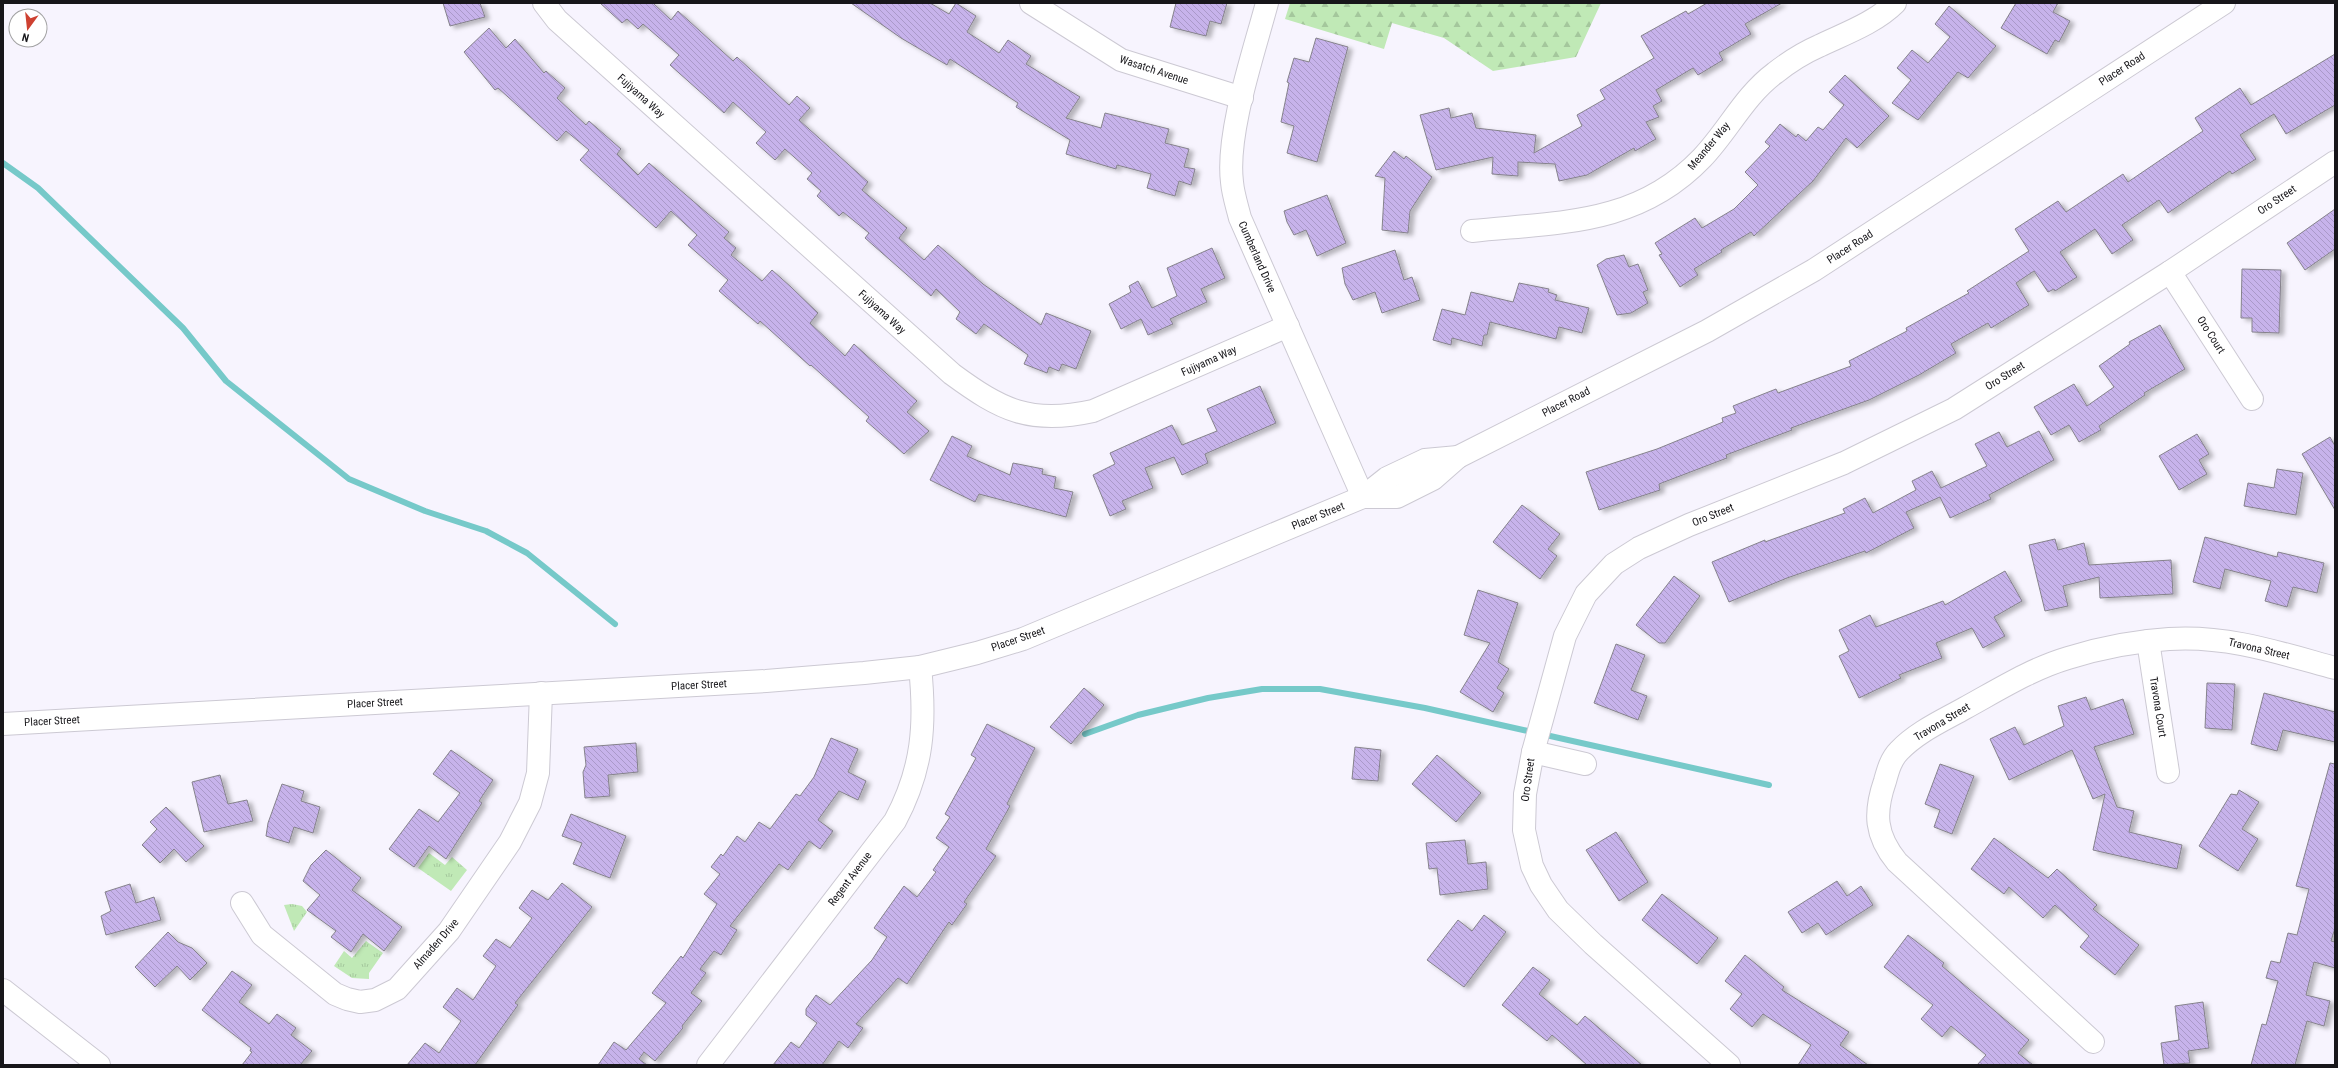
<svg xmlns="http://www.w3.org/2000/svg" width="2338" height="1068" viewBox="0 0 2338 1068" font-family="'Roboto Condensed',sans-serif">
	<defs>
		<pattern id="grass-tufts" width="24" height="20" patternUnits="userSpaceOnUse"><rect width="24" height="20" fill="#c0e9b6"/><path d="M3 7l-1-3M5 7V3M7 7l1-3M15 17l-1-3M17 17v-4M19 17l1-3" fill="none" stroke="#a4c79c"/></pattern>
		<pattern id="forest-firs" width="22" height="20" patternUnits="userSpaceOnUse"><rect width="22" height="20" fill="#c0e9b6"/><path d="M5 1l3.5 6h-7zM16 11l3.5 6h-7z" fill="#a4c79c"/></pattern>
		<pattern id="building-back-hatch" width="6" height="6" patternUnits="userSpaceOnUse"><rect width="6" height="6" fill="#c7b3eb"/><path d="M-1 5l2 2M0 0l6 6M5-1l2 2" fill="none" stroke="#aa99c9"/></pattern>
		<filter id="shadow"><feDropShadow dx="4.5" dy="2.5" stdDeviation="2" flood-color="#0004"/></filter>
	</defs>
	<rect width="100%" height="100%" fill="#f7f4fe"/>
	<g fill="url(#grass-tufts)">
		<polygon points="429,853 445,865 452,857 467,870 451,891 418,868"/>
		<polygon points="292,904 302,906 307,912 294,931 284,905"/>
		<polygon points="366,941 383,953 369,973 369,979 352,978 334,966 344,951 352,958"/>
	</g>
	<polygon fill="url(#forest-firs)" points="1290,3 1601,3 1576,57 1493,71 1444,38 1392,23 1384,49 1285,19"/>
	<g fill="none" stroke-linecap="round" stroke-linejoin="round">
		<g stroke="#76c9c9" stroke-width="6">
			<polyline points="3,163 38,188 183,328 226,381 349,479 425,511 486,531 527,553 615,624"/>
			<polyline points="1085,734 1138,715 1208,698 1262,689 1320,689 1425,708 1769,785"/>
		</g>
	</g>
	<g fill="url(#building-back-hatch)" stroke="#85828b" filter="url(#shadow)">
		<polygon points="443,3 480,3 485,17 450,26"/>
		<polygon points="600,3 653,3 671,20 678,11 733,61 737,57 789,105 797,96 810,108 799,120 868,182 862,190 907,228 899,238 924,260 938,245 983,284 1041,325 1046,313 1091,331 1076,369 1062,364 1059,371 1049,367 1047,373 1024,364 1028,355 984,324 976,334 956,319 960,312 936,289 931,296 865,238 869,233 843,212 839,216 817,196 821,191 807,179 812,173 785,149 775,160 756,143 766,132 733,102 724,113 670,65 679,55 643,24 638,29 627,19 622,23"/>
		<polygon points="851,3 930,3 949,14 956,3 976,16 967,32 999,53 1008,40 1031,56 1026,64 1080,97 1066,118 1101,128 1105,113 1169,129 1165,143 1189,149 1184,167 1195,169 1191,185 1179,181 1175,196 1147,188 1151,174 1117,165 1116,169 1066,154 1070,140 1016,107 1018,103 950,59 947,65 901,38"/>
		<polygon points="1176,3 1227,3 1221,24 1210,21 1206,36 1170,27"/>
		<polygon points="1707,3 1782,3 1745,24 1751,34 1719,53 1723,60 1698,75 1693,68 1656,90 1662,101 1653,106 1659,117 1646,122 1656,139 1635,151 1634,148 1587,175 1559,181 1555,164 1518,162 1518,176 1492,174 1493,157 1436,170 1420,115 1449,108 1451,118 1472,113 1476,128 1536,135 1534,153 1582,126 1577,115 1605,99 1600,90 1654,58 1641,36 1686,11 1688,14"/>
		<polygon points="2016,3 2058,3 2053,12 2070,21 2059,42 2055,40 2047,54 2001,28"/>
		<polygon points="1949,6 1996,46 1968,78 1958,72 1918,120 1892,103 1911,80 1897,68 1912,50 1928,63 1950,37 1935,24"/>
		<polygon points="489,28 506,48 515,39 544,73 546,71 565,88 557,98 586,125 589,121 621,149 617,154 638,175 649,163 729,232 724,238 736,248 731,255 762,281 772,270 791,287 818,313 810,323 845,356 854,344 876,364 917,401 907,412 929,431 904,454 866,421 869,417 811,365 810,366 760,321 758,324 719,291 728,280 688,245 697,235 671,211 656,228 580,160 589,150 566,131 557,141 498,88 495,90 464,52"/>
		<polygon points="1316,38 1348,47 1317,162 1287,153 1294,126 1281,122 1289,83 1287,82 1294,58 1309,62"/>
		<polygon points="2335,54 2335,105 2286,134 2274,114 2240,135 2256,159 2232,174 2230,171 2168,213 2159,200 2122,225 2133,240 2112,254 2095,229 2060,252 2077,277 2055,291 2054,289 2048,292 2034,271 2016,283 2029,305 1991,328 1988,323 1951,344 1956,353 1919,375 1869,400 1791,428 1792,430 1726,455 1727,458 1659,484 1660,490 1599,510 1586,472 1657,449 1723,422 1722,418 1736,413 1733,406 1776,389 1778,393 1851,366 1849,361 1907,331 1906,328 1969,293 1967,291 2029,251 2015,229 2058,201 2066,212 2123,174 2128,182 2203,131 2195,118 2240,88 2251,105"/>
		<polygon points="1845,75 1889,116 1857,148 1846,138 1813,181 1754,236 1751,232 1721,250 1722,252 1694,269 1698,275 1680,287 1659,255 1662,254 1655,243 1695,218 1702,228 1734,209 1758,185 1745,172 1770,146 1765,142 1780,124 1796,137 1798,134 1806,141 1818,127 1823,130 1844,105 1829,92"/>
		<polygon points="1394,151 1404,159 1406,156 1432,177 1410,211 1408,233 1382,230 1385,178 1375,176"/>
		<polygon points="1327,195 1346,243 1317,256 1306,230 1294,235 1287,222 1284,211"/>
		<polygon points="2335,209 2335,249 2305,270 2287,243"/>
		<polygon points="1212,248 1225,278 1201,289 1207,302 1170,319 1173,324 1148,335 1141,319 1121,329 1109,304 1131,292 1129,286 1138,281 1152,308 1177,296 1167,268"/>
		<polygon points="1395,250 1404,280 1412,277 1420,300 1382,313 1375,292 1353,300 1345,284 1342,268"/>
		<polygon points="1624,255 1629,267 1638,264 1648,290 1643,292 1648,303 1631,313 1617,315 1597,265 1606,259"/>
		<polygon points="2242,269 2281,270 2279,333 2252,332 2252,318 2241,318"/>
		<polygon points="1519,283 1549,289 1548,292 1557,295 1555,300 1589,308 1582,333 1559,327 1556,339 1490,322 1487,335 1484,335 1482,346 1452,338 1451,345 1433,340 1442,309 1465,315 1471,292 1513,302"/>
		<polygon points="2160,325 2185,369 2144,393 2145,395 2099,426 2101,430 2079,442 2069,425 2051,435 2034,407 2074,384 2087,406 2114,387 2099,366 2130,344 2129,342"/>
		<polygon points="1260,386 1276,423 1205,454 1208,463 1182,475 1174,457 1145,468 1153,488 1122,501 1126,509 1110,516 1093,475 1115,464 1110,453 1172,425 1182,445 1217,431 1207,409"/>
		<polygon points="2039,431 2054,460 1989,495 1991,499 1950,518 1940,497 1906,512 1914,528 1866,553 1865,551 1787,578 1729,602 1712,562 1765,540 1765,542 1845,513 1843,509 1865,498 1873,513 1916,490 1912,481 1932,471 1941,488 1987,466 1975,444 1999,432 2007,447"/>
		<polygon points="2197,434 2209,454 2199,460 2207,474 2179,490 2159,456"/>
		<polygon points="952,436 972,446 967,456 1010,475 1013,463 1043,469 1042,474 1056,477 1054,488 1073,492 1066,517 979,494 975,502 930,480"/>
		<polygon points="2330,437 2335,446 2335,510 2302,454"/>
		<polygon points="2277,469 2303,473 2296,515 2244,506 2248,483 2274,488"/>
		<polygon points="1522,505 1560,534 1548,549 1557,556 1540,579 1493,542"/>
		<polygon points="2205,537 2277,557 2278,552 2324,563 2317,593 2293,587 2287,607 2265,601 2271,581 2225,569 2220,589 2193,582"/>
		<polygon points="2055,539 2058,550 2084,543 2089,565 2171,560 2173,594 2100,598 2099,577 2063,586 2068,606 2045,611 2029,545"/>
		<polygon points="2005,571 2022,601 1994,617 2005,636 1983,648 1972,628 1936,643 1942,658 1899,675 1901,678 1859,698 1839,656 1849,651 1839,630 1870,615 1876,627 1943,601 1945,605"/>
		<polygon points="1674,576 1700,596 1665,643 1659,643 1636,625"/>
		<polygon points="1478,590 1518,603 1498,662 1509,669 1497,688 1504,693 1493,712 1460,692 1490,643 1464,635"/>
		<polygon points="1616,644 1645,655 1631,690 1647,696 1638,720 1594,703"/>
		<polygon points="2207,683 2235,684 2232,730 2205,728"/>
		<polygon points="1084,688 1104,705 1071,744 1050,727"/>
		<polygon points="2264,693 2335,712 2335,742 2283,730 2277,751 2251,744"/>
		<polygon points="2086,697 2091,710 2123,699 2134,734 2094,747 2117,807 2134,811 2129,832 2182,845 2177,869 2093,850 2105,794 2093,799 2072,750 2009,780 1990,739 2015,727 2024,745 2064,726 2058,706"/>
		<polygon points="987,724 1035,748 1007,804 1010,806 986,849 996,856 964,902 967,904 952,925 949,922 907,984 898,978 856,1024 863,1028 848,1048 839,1041 822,1065 773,1065 791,1042 799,1048 817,1023 806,1015 806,1009 816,995 830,1005 872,960 887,937 874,928 904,886 917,897 936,872 933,870 949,847 936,838 950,817 945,814 976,758 971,755"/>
		<polygon points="831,738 858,749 848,772 866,781 858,800 839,791 818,820 833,831 820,849 809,841 788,870 779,864 730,926 737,930 721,955 714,951 700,969 706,973 691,993 702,1001 682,1026 683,1028 655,1061 644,1052 639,1059 647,1065 598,1065 614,1042 626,1050 666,1003 652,993 681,956 683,958 717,904 704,894 720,874 711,867 721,854 723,856 737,836 745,842 759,822 770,829 796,794 800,796 814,777"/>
		<polygon points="636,743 638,772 608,775 610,796 585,798 583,772 586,765 584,747"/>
		<polygon points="1355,747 1381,750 1378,781 1352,779"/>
		<polygon points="451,750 493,780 479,801 482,803 446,859 429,846 414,867 389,849 419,809 438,822 460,793 433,774"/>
		<polygon points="1437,755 1481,793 1456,822 1412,784"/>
		<polygon points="2330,763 2335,764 2335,928 2331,941 2335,942 2335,968 2314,962 2306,995 2330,1001 2324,1026 2307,1021 2295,1065 2251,1065 2262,1024 2266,1025 2278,981 2266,978 2271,961 2280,963 2288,933 2297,935 2309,889 2296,886"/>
		<polygon points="1940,764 1974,776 1952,834 1934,827 1940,810 1925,804"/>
		<polygon points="220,775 228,804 247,800 253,821 204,832 192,782"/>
		<polygon points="282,784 304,791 301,801 320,807 313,833 294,827 289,843 266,836 268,823"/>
		<polygon points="2239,790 2259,802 2242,829 2258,839 2238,871 2199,846 2231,794 2237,795"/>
		<polygon points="166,807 204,846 186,862 174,849 160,863 142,845 157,829 150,822"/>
		<polygon points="571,814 626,836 610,878 573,864 582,843 562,836"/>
		<polygon points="1616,832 1648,882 1619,901 1586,850"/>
		<polygon points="1994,838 2048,878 2057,869 2097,905 2093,909 2139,945 2115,975 2080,947 2089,936 2055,905 2043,918 2009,887 2004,894 1971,869"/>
		<polygon points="1465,840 1468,864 1486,862 1488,889 1440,895 1437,868 1429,869 1426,843"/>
		<polygon points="326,850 361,878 352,890 402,927 384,951 363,934 351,952 331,937 336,931 307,910 320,895 303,881 311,865"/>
		<polygon points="1837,881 1847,896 1861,886 1873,905 1826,935 1818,923 1802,933 1788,912"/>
		<polygon points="562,883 592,907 515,1003 518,1005 475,1065 407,1065 425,1043 439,1053 461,1021 443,1007 457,988 473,1000 496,966 483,956 496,939 510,948 532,918 519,908 532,890 548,900"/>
		<polygon points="130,884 136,903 154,897 161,920 106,935 101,916 111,911 105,892"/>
		<polygon points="1662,894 1718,938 1697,964 1642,920"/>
		<polygon points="1484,915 1506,932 1464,987 1427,960 1458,920 1472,931"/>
		<polygon points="168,932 178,942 192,948 207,963 190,980 177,966 155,987 135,967"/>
		<polygon points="1908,935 1944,963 1942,966 2029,1040 2018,1053 2033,1065 1977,1065 1986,1055 1951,1026 1942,1037 1921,1019 1933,1005 1884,967"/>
		<polygon points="1745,955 1784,987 1782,990 1849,1032 1840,1045 1868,1065 1798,1065 1811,1045 1763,1014 1752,1027 1730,1009 1742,994 1725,981"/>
		<polygon points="1533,967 1550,980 1539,994 1577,1025 1585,1016 1642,1065 1587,1065 1552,1035 1547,1041 1502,1005"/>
		<polygon points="232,971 252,985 239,1002 269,1024 277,1014 296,1028 291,1035 312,1051 300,1065 242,1065 252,1052 250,1051 251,1048 202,1010"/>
		<polygon points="2203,1002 2209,1048 2188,1051 2190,1063 2164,1065 2161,1043 2179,1040 2175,1006"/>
	</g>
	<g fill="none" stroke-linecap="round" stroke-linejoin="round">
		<defs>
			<g id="minor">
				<path d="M 544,3 L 557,20 L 952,374 C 1001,410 1030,425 1093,411 L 1288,326"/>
				<polyline points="1031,3 1121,60 1242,98"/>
				<path d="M 1267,3 C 1254,52 1226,133 1232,182 C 1233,194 1237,206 1240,218 L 1363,497"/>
				<path d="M 1472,231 C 1558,222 1637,226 1702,158 C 1728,131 1744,96 1775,73 C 1789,62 1803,53 1819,46 C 1844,34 1875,23 1895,3"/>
				<polyline points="2170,272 2252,399"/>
				<polyline points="2148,641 2168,772"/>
				<polyline points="1533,752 1585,764"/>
				<polyline points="242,903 262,935 335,994 347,999 360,1002 375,1000 397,989 449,931 510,842 530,803 538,773 541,693"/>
				<path d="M 2093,1042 L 1897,862 C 1875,835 1874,813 1885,781 C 1888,770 1891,759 1899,751 C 1917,732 1942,721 1965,708 C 1998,690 2031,669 2068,658 C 2100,648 2136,641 2169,639 C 2227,635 2280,653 2335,668"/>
				<path d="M 708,1065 L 895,821 C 923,769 926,724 920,667"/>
				<polyline points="1729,1065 1593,944 1558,910 1541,885 1532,866 1524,830 1525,794 1533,752 1565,636 1586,594 1614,564 1639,548 1689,525 1844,463 1954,409 2170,272 2335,162"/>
			</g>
			<g id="major">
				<polyline points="1363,497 1397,497 1433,479 1458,457 1707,331 1814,270 2224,3"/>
				<polyline points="3,724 766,681 864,673 920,667 977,653 1023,639 1363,497 1387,478 1425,460 1458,457"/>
				<polyline points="3,990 99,1065"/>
			</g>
		</defs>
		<use href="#minor" stroke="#ccc9d3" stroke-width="24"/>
		<use href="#major" stroke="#ccc9d3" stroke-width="24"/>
		<use href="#minor" stroke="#fff" stroke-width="22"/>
		<use href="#major" stroke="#fff" stroke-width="22"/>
	</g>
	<g text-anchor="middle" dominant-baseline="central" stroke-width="3" stroke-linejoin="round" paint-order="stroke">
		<g font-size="11" fill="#17161a" stroke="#fff">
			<text transform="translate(2122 69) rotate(-33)">Placer Road</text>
			<text transform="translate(1154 70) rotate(18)">Wasatch Avenue</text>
			<text transform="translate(641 96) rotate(42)">Fujiyama Way</text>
			<text transform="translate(1709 146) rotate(-50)">Meander Way</text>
			<text transform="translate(2277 200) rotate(-34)">Oro Street</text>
			<text transform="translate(1850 247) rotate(-33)">Placer Road</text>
			<text transform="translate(1257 257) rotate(66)">Cumberland Drive</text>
			<text transform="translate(882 312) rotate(42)">Fujiyama Way</text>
			<text transform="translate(2211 335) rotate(57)">Oro Court</text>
			<text transform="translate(1209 361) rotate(-24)">Fujiyama Way</text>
			<text transform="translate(2005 376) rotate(-32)">Oro Street</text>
			<text transform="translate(1566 402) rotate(-27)">Placer Road</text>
			<text transform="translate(1713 515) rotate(-22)">Oro Street</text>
			<text transform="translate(1318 516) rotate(-22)">Placer Street</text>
			<text transform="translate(1018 639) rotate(-19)">Placer Street</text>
			<text transform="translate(2259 649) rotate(13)">Travona Street</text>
			<text transform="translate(699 685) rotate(-3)">Placer Street</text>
			<text transform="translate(375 703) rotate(-3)">Placer Street</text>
			<text transform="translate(2158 707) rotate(81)">Travona Court</text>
			<text transform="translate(52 721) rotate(-3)">Placer Street</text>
			<text transform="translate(1942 722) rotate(-31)">Travona Street</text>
			<text transform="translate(1528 780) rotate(-82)">Oro Street</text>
			<text transform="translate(850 879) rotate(-53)">Regent Avenue</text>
			<text transform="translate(436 944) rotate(-49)">Almaden Drive</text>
		</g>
	</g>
	<rect width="2338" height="1068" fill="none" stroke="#17161a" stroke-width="8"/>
	<g transform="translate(28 28) rotate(195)"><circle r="19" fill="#ffffff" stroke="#a2a2a3"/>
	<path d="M0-3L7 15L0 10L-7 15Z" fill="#ce4131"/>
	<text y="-6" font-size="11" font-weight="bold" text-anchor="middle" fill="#17161a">N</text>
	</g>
</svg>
